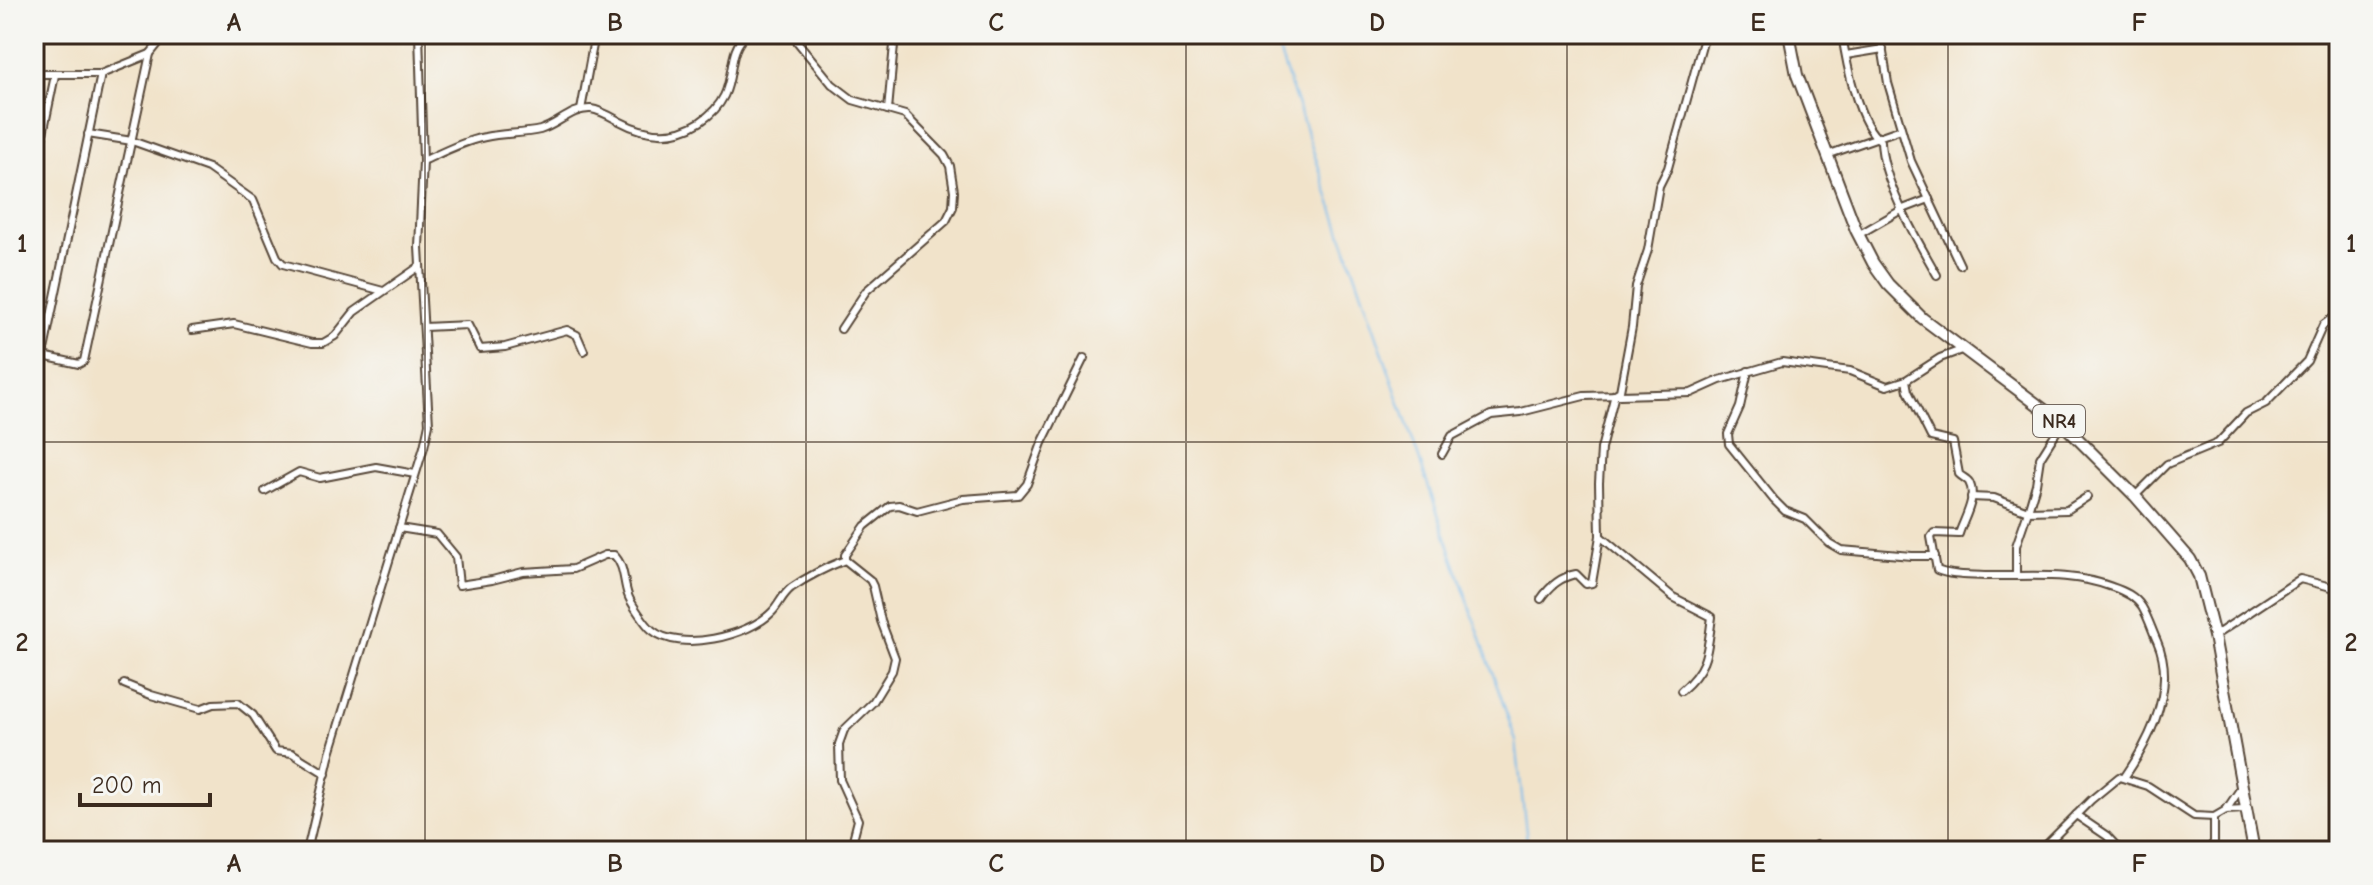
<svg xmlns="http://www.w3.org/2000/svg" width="2373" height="885" viewBox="0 0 2373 885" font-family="'Comic Neue',sans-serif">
	<rect width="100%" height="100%" fill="#f6f6f2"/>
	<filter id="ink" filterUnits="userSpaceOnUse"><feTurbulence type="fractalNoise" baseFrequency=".0125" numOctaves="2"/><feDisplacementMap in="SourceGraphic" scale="16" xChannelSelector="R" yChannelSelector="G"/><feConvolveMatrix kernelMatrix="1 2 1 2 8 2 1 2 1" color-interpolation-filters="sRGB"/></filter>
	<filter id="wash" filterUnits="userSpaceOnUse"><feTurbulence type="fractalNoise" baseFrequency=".006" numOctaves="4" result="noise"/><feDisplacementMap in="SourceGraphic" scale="32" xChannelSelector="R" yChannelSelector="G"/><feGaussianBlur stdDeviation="1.8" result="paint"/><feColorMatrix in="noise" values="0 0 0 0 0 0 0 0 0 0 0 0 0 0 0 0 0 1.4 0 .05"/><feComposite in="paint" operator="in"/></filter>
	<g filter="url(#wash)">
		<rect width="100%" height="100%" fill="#f1e3ca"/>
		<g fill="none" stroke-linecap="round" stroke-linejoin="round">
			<polyline stroke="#75baec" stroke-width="2" points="1273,34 1516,741 1528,851"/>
		</g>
	</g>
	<g filter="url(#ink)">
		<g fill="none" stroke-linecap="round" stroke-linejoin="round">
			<defs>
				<g id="minor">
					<polyline points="791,34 832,84 853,100 905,115 944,155 950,166 954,191 953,207 946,221 866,291 841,329"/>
					<path d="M 1842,34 C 1846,61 1858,126 1881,141 C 1882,181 1917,240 1937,275"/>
					<polyline points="1880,34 1888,83 1911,161 1960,265"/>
					<polyline points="1846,55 1883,49"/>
					<polyline points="34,74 101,74 150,54"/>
					<polyline points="581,110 595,34"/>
					<polyline points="888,110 895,34"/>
					<polyline points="88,134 132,141 208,168 253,200 277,257 283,264 383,291"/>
					<polyline points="1827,155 1901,129"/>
					<path d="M 423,161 C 443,152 464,141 485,137 C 503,133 523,134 540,130 C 558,125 571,108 591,109 C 600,110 610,116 619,121 C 645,135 673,139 700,122 C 745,92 720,57 747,34"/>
					<polyline points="34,178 55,75"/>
					<polyline points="1858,235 1903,209 1929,199"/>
					<polyline points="424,327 468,325 480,349 505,347 567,330 577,335 584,351"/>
					<polyline points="192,330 234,324 312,343 323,343 335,336 354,312 420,266"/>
					<polyline points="34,354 79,364 84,361 150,54 166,34"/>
					<polyline points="43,355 101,74"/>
					<polyline points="1748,371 1740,407 1728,434 1729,444 1774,500 1785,511 1805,519 1829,543 1841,550 1912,556 1935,556"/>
					<path d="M 1906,380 L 1908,391 L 1931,437 L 1953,442 L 1959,474 C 1962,477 1967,479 1969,482 C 1978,498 1963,520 1959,534 L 1934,533 L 1931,537 L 1937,570 C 1951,576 1969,575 1985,576 C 2028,577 2071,571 2112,587 C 2124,591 2135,596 2142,607 C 2148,617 2152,630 2157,641 C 2177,686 2150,740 2124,778"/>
					<polyline points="1442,454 1452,436 1491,415 1521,412 1584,396 1691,393 1720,380 1782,362 1850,371 1887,386 1906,380 1940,358 1964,349"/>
					<polyline points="265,491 299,472 320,478 376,467 415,474"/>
					<polyline points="2135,496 2167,464 2218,443 2246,413 2266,403 2307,361 2323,325 2339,313"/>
					<polyline points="1971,497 1994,498 2028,511 2036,484 2040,458 2062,423"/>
					<path d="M 399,528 L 437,534 L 456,557 L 459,585 L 492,580 L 523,572 L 573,569 L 605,555 L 614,555 C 625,566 623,581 628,595 C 630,602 646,625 652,630 C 679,653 749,636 772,612 C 779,605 782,595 791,588 C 807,577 827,567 845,560"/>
					<path d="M 1600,536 L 1673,597 L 1712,617 C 1707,651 1709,667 1681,691"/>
					<polyline points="2016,576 2016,546 2028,511 2067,510 2087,497"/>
					<path d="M 1541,599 C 1550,586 1560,577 1576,574 L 1586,584 L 1592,583 L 1600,536 L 1599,483 L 1601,449 L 1615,394 L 1620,391 L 1632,327 L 1636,286 L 1648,250 L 1659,186 L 1668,168 L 1705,34"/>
					<polyline points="2214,636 2300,579 2339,589"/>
					<polyline points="124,684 151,695 200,709 213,704 238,703 253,715 276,751 292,753 326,774"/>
					<polyline points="2226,810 2241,788"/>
					<polyline points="2076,815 2107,836 2121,851"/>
					<polyline points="1816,845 1824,851"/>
					<polyline points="307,851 330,753 424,447 429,424 419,247 423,161 419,34"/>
					<polyline points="850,851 858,820 840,780 839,744 844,730 873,702 892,671 895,658 881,621 873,586 870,580 845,560 845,555 865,526 890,506 899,505 917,511 963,499 1018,495 1027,484 1042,443 1084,358"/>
					<polyline points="2040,851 2091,800 2119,777 2148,786 2194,816 2214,817 2226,810 2244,809"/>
					<polyline points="2209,851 2214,842 2214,817"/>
				</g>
				<polyline id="highway" points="1789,34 1797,75 1856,230 1873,263 1888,284 1922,318 2062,423 2135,496 2190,559 2199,576 2214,636 2254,851"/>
			</defs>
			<use href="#minor" stroke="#564638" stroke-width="10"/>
			<use href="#highway" stroke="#564638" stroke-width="14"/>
			<use href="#minor" stroke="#fff" stroke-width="6"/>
			<use href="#highway" stroke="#fff" stroke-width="10"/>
		</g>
	</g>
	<path fill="none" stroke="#3b2a1e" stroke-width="2" stroke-opacity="0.55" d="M 425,34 L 425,851M 806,34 L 806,851M 1186,34 L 1186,851M 1567,34 L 1567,851M 1948,34 L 1948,851M 34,442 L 2339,442"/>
	<g text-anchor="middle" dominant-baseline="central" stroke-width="6" stroke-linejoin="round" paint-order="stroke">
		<rect fill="#f6f6f2" stroke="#73675e" stroke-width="2" x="2033" y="405" width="52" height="32" rx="6"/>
		<g font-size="20" font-weight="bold" fill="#3b2a1e">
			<text x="2059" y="421">NR4</text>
		</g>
	</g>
	<rect width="2373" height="885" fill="none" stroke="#f6f6f2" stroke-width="88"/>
	<path d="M80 793v12h130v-12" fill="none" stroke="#3b2a1e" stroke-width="4"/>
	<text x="92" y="793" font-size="24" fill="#3b2a1e" stroke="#f6f6f2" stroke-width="6" paint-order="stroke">200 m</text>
	<rect x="44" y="44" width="2285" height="797" fill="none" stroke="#3b2a1e" stroke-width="3"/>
	<g font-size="26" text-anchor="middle" font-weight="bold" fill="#3b2a1e">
		<text x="234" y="31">A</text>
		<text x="615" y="31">B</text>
		<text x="996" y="31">C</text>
		<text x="1377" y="31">D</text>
		<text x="1758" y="31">E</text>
		<text x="2139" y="31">F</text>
		<text x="22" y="252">1</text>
		<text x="2351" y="252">1</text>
		<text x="22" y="651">2</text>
		<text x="2351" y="651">2</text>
		<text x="234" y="872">A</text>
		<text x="615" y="872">B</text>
		<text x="996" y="872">C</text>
		<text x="1377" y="872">D</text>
		<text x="1758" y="872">E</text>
		<text x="2139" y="872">F</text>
	</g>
</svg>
